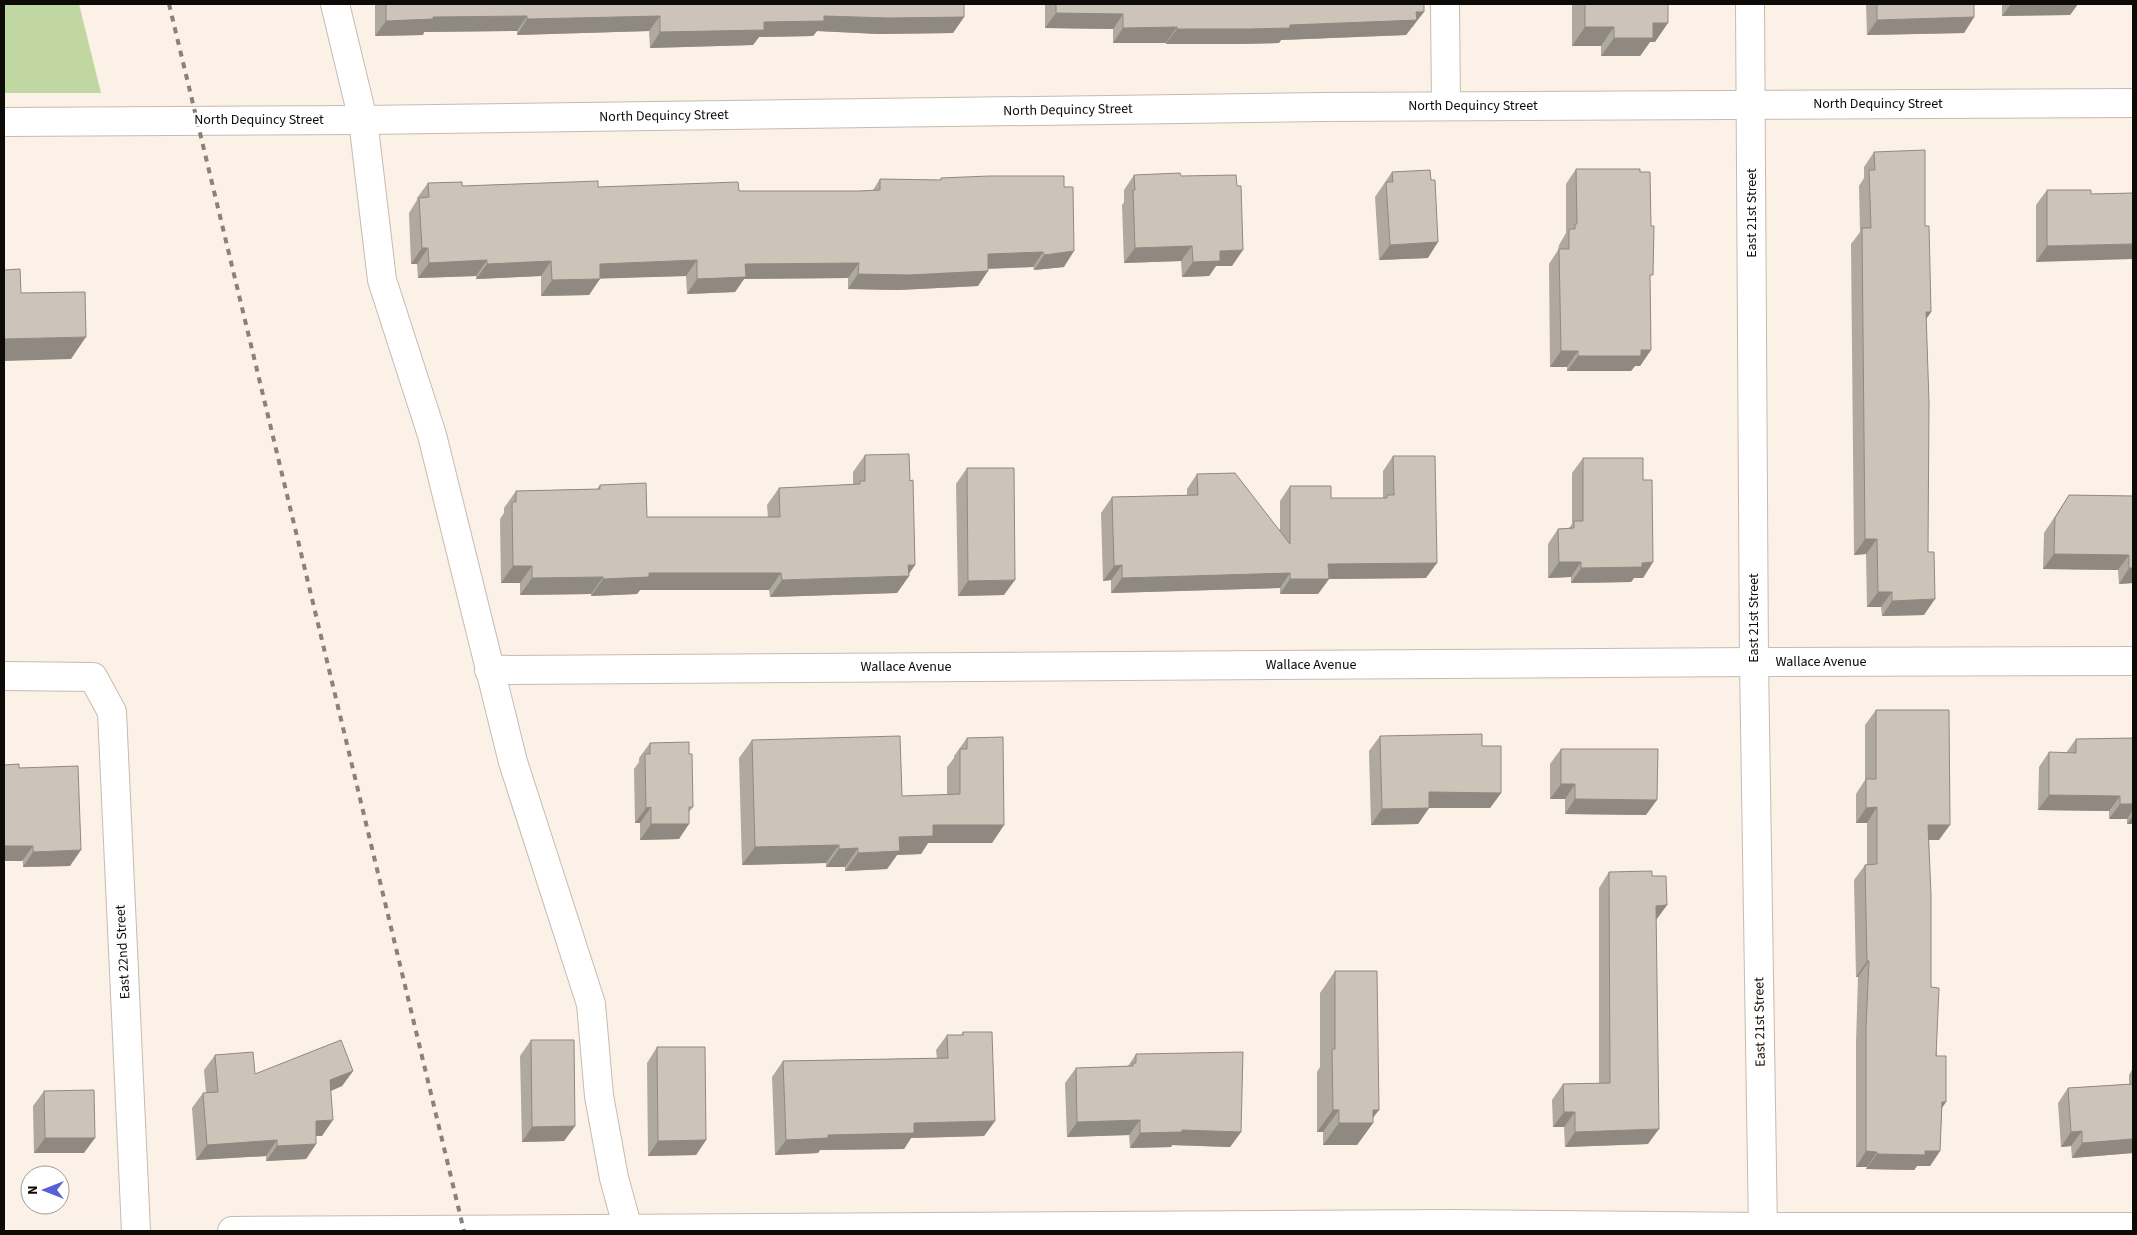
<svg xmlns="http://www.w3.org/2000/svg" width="2137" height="1235" viewBox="0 0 2137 1235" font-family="'Source Sans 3',sans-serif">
	<rect width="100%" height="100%" fill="#fcf1e6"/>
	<polygon fill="#c1d7a1" points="4,4 79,4 101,93 4,93"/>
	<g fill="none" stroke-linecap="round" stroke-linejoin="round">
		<defs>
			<g id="minor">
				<polyline points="335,4 363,120 382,280 432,435 513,762 591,1004 599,1096 614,1178 628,1229"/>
				<polyline points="1445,4 1446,106"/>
				<polyline points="4,122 363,120 1322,107 2133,103"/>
				<polyline points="489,670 1754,662 2133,661"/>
				<polyline points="4,676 93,677 112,712 136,1231"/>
				<polyline points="232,1231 1452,1224 1763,1227 2133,1227"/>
			</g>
			<polyline id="major" points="1750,4 1754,662 1763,1231"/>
		</defs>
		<use href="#minor" stroke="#c6bbb1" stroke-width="30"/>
		<use href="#major" stroke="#c6bbb1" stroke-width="30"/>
		<use href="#minor" stroke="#fff" stroke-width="28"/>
		<use href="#major" stroke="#fff" stroke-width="28"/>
		<polyline stroke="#89817a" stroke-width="4" stroke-dasharray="6 6" stroke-linecap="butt" points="169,4 464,1231"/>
	</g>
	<g fill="#afa99e">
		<polygon points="375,4 964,4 964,17 953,33 879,34 817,31 813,36 759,37 753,45 650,48 649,31 517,35 517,31 424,32 423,35 375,36"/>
		<polygon points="1045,4 1424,4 1413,27 1412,27 1406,35 1281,40 1279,43 1238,44 1166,44 1166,43 1113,43 1113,29 1045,28"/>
		<polygon points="1572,4 1668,4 1655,42 1650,42 1640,56 1601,56 1601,46 1572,46"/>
		<polygon points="1866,4 1974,4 1974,17 1964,33 1867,35"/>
		<polygon points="2002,4 2078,4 2070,15 2002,16"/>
		<polygon points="1874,152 1925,226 1931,312 1926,319 1924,615 1882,616 1881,607 1867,607 1866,554 1854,555 1851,244 1860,232 1859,186 1864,178 1864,167"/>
		<polygon points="1576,169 1650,279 1651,350 1640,366 1635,366 1631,371 1567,371 1567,367 1550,367 1549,264 1558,250 1559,245 1566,233 1566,184"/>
		<polygon points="1392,172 1431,180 1428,258 1379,260 1375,197"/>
		<polygon points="1134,175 1181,176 1232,266 1216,266 1209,276 1182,277 1181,261 1124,263 1122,205 1124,202 1124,190"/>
		<polygon points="941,178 1064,267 1034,270 1033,267 988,269 978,286 898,290 848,289 848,278 744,279 735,292 687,294 686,276 600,278 589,295 541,296 541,276 476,279 476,276 418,278 417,264 411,264 409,213 417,200 417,198 428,183 462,186 598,187 739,191 860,191 873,190 880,179 940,180"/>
		<polygon points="2047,190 2091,194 2036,262 2036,205"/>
		<polygon points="865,455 910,481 915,565 909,574 909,576 897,593 770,597 769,590 640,590 637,594 591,596 591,594 520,595 520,583 501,583 500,519 504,513 504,508 516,491 597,489 600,485 647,517 768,517 767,505 779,488 853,485 853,472"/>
		<polygon points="1393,456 1426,578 1329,579 1318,594 1280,594 1280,588 1111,593 1111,580 1103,581 1101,513 1112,497 1187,495 1187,489 1197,474 1280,530 1280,501 1290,486 1331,498 1383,498 1383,471"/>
		<polygon points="1583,458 1643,480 1653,562 1643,578 1634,578 1631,582 1571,583 1571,577 1548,578 1548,544 1558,529 1569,528 1572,524 1572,473"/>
		<polygon points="967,468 1004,595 958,596 956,484"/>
		<polygon points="2069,495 2133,496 2133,583 2119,584 2118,570 2043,569 2044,533"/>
		<polygon points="1876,710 1939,840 1929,840 1931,987 1942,1109 1940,1151 1930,1166 1917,1166 1914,1170 1866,1169 1867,1167 1856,1167 1856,1043 1858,977 1856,977 1854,880 1865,865 1867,864 1867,823 1856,823 1856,794 1865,780 1865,725"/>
		<polygon points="1380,736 1482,746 1501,793 1490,808 1429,808 1418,824 1371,825 1369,751"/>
		<polygon points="967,738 1004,825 992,843 928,843 921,854 897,855 887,869 845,871 845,867 826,867 826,863 742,865 739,758 752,740 902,796 947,795 947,767 954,758 954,756"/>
		<polygon points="2133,738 2133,824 2127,824 2127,819 2109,819 2109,811 2038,810 2039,767 2049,752 2066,753 2076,739"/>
		<polygon points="650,743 689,754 693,807 689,812 679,839 640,840 640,823 635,823 634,769 639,762 639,758"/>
		<polygon points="1561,749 1646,815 1565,814 1565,799 1550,799 1550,764"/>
		<polygon points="19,768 70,866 23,867"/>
		<polygon points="1609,872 1652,876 1667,905 1656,920 1648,1144 1565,1147 1564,1127 1553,1127 1552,1100 1563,1084 1599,1083 1599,888"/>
		<polygon points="1335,971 1373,1118 1373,1123 1357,1145 1323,1145 1323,1132 1317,1132 1317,1072 1320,1067 1320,993"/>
		<polygon points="963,1032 995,1121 984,1136 911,1138 904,1149 820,1150 818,1153 775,1155 772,1077 783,1061 937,1058 936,1050 947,1035 961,1035"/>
		<polygon points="531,1040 575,1126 564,1141 522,1142 520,1056"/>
		<polygon points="657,1047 706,1140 696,1155 648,1156 647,1063"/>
		<polygon points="1136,1054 1241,1132 1230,1147 1172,1145 1171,1147 1130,1148 1129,1135 1067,1137 1065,1083 1076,1068 1128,1066"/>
		<polygon points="215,1055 255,1074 353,1071 342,1086 331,1091 322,1136 316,1136 316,1144 306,1159 266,1161 266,1156 196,1160 192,1108 203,1093 206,1093 204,1070"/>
		<polygon points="2133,1068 2133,1153 2072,1158 2071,1146 2061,1147 2058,1103 2068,1088 2129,1084 2129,1075"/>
		<polygon points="44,1091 84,1153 34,1153 33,1106"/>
	</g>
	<g fill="#8f8981">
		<polygon points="2011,4 2078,4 2070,15 2002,16"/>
		<polygon points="1416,12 1424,12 1406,35 1281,40 1279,43 1238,44 1166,44 1177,29"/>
		<polygon points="1056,13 1123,14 1113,29 1045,28"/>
		<polygon points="527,16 517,31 424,32 423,35 375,36 386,21 433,17"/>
		<polygon points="660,16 649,31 517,35 527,19"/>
		<polygon points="824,16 964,17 953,33 879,34 817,31 813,36 759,37 753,45 650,48 660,32"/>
		<polygon points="1974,17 1964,33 1867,35 1877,20"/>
		<polygon points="1653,23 1668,23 1655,42 1650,42 1640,56 1601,56 1614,38"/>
		<polygon points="1177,27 1166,43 1113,43 1123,28"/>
		<polygon points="1585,27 1614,27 1601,46 1572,46"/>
		<polygon points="1438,242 1428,258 1379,260 1390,245"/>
		<polygon points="2133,244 2133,259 2036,262 2047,246"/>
		<polygon points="1192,246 1181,261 1124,263 1135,248"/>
		<polygon points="422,248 428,248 417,264 411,264"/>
		<polygon points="1243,250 1232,266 1216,266 1209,276 1182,277 1193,262 1220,251"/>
		<polygon points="1074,251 1064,267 1034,270 1044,255"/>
		<polygon points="1043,252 1033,267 977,269 988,254"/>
		<polygon points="487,260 476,276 418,278 429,263"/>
		<polygon points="697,260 686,276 589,279 600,264"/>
		<polygon points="551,261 541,276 476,279 487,264"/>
		<polygon points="859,263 848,278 744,279 735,292 687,294 697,279 745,264"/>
		<polygon points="988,271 978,286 898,290 848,289 858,274"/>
		<polygon points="600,279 589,295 541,296 552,280"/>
		<polygon points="1926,312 1931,312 1921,327"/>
		<polygon points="86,337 71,359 4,361 4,339"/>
		<polygon points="1641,350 1651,350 1640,366 1635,366 1631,371 1567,371 1578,356"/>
		<polygon points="1561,351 1578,351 1567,367 1550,367"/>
		<polygon points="1865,539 1877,539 1866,554 1854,555"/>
		<polygon points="2054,554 2129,555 2118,570 2043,569"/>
		<polygon points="1559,562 1581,562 1571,577 1548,578"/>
		<polygon points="1653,562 1643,578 1634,578 1631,582 1571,583 1581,568"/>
		<polygon points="1437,563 1426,578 1329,579 1318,594 1280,594 1290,579 1328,564"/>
		<polygon points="915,565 907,576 909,576 897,593 770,597 782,580"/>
		<polygon points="1122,565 1111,580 1103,581 1114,566"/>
		<polygon points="513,566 532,566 520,583 501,583"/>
		<polygon points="2129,568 2133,568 2133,583 2119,584"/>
		<polygon points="649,573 781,573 769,590 640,590 637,594 591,596 603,579"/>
		<polygon points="1290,573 1280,588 1111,593 1122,578"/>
		<polygon points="603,577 591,594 520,595 532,578"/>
		<polygon points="1015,580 1004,595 958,596 968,581"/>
		<polygon points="1878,592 1892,592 1881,607 1867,607"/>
		<polygon points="1935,599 1924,615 1882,616 1892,601"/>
		<polygon points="1561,784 1575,784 1565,799 1550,799"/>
		<polygon points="1429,792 1501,793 1490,808 1418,808"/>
		<polygon points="2049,795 2120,796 2109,811 2038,810"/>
		<polygon points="1575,799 1657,800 1646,815 1565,814"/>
		<polygon points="2120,804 2133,804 2133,810 2127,819 2109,819"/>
		<polygon points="651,807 640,823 635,823 646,808"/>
		<polygon points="1877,807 1867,823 1856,823 1866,808"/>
		<polygon points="1429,808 1418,824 1371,825 1382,809"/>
		<polygon points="2133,816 2133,824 2127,824"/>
		<polygon points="651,824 689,824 679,839 640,840"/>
		<polygon points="933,825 1004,825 992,843 928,843 921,854 897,855 887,869 845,871 858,853"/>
		<polygon points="1928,825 1950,825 1939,840 1918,840"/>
		<polygon points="839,845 826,863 742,865 755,847"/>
		<polygon points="4,846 33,846 22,861 4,861"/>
		<polygon points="858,848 845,867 826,867 839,849"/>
		<polygon points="81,850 70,866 23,867 33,852"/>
		<polygon points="1667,905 1656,920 1656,906"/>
		<polygon points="1867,961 1869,961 1858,977 1856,977"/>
		<polygon points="353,1071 342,1086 320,1095 330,1080"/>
		<polygon points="1942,1102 1946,1102 1936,1117"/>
		<polygon points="1333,1110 1339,1110 1323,1132 1317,1132"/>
		<polygon points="1373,1110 1379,1110 1369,1123 1373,1123 1357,1145 1323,1145 1339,1123"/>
		<polygon points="1564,1112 1575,1112 1564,1127 1553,1127"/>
		<polygon points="333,1120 322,1136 305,1136 316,1121"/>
		<polygon points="1140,1120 1129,1135 1067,1137 1077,1122"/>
		<polygon points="995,1121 984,1136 911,1138 904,1149 820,1150 818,1153 775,1155 786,1140 828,1135 914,1123"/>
		<polygon points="575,1126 564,1141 522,1142 532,1127"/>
		<polygon points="1659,1129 1648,1144 1565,1147 1575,1132"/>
		<polygon points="1182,1130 1241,1132 1230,1147 1172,1145 1171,1147 1130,1148 1140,1133"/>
		<polygon points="2082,1131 2071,1146 2061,1147 2071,1132"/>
		<polygon points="45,1138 95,1138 84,1153 34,1153"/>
		<polygon points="2133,1139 2133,1153 2072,1158 2082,1143"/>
		<polygon points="277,1140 266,1156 196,1160 207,1145"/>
		<polygon points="706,1140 696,1155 648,1156 658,1141"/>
		<polygon points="316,1144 306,1159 266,1161 277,1146"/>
		<polygon points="1866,1151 1877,1152 1867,1167 1856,1167"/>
		<polygon points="1925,1151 1940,1151 1930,1166 1917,1166 1914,1170 1866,1169 1877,1154"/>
	</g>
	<g fill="#ccc4b8" stroke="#8f8981">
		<polygon points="386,4 964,4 964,17 889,18 824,16 824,21 764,22 764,30 660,32 660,16 527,19 527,16 433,17 433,19 386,21"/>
		<polygon points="1056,4 1424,4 1424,12 1416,12 1417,20 1290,25 1290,28 1249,29 1177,29 1177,27 1123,28 1123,14 1056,13"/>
		<polygon points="1585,4 1668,4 1668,23 1653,23 1653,38 1614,38 1614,27 1585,27"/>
		<polygon points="1877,4 1974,4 1974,17 1877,20"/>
		<polygon points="1925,150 1925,226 1929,226 1931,312 1926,312 1929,402 1928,552 1934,552 1935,599 1892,601 1892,592 1878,592 1877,539 1865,539 1862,228 1871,228 1869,170 1875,170 1874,152"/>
		<polygon points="1576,169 1640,169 1640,172 1650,172 1651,226 1654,226 1653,275 1650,275 1651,350 1641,350 1641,356 1578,356 1578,351 1561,351 1559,249 1569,249 1569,229 1575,229 1575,224 1577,224"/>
		<polygon points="1430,170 1431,180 1435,180 1438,242 1390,245 1386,182 1393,182 1392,172"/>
		<polygon points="1180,173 1181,176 1236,175 1237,186 1241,186 1243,250 1220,251 1220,261 1193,262 1192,246 1135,248 1133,190 1135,190 1134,175"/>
		<polygon points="989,176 1064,176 1064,187 1073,187 1074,251 1044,255 1043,252 988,254 988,271 908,275 858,274 859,263 745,264 746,277 697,279 697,260 600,264 600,279 552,280 551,261 487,264 487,260 429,263 428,248 422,248 419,198 429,197 428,183 462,182 462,186 598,181 598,187 738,182 739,191 860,191 880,190 880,179 941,180 941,178"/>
		<polygon points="2047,190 2091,190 2091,194 2133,193 2133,244 2047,246"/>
		<polygon points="20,269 21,293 85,292 86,337 4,339 4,270"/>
		<polygon points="909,454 910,481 913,480 915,565 908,565 909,576 782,580 781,573 649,573 649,577 603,579 603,577 532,578 532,566 513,566 512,502 516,502 516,491 600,489 600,485 646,483 647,517 780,517 779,488 860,484 860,481 865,481 865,455"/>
		<polygon points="1393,456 1435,456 1437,563 1328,564 1329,579 1290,579 1290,573 1122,578 1122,565 1114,566 1112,497 1198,495 1197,474 1235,473 1290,544 1290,486 1331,486 1331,498 1387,498 1387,495 1394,495"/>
		<polygon points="1583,458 1643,458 1643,480 1652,480 1653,562 1642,563 1642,567 1581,568 1581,562 1559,562 1558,529 1574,528 1574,521 1583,521"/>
		<polygon points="967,468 1014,468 1015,580 968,581"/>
		<polygon points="2069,495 2133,496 2133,568 2129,568 2129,555 2054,554 2055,518"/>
		<polygon points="1876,710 1949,710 1950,825 1928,825 1931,895 1931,987 1939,988 1936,1056 1946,1056 1946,1102 1942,1102 1940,1151 1925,1151 1925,1155 1877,1154 1877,1152 1866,1151 1866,1028 1869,961 1867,961 1865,865 1877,864 1877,807 1866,808 1866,779 1876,779"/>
		<polygon points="1482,734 1482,746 1501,746 1501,793 1429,792 1429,808 1382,809 1380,736"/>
		<polygon points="900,736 902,796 960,794 960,749 967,749 967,738 1003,737 1004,825 933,825 933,836 899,837 900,851 858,853 858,848 839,849 839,845 755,847 752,740"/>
		<polygon points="2133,738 2133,804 2120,804 2120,796 2049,795 2049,752 2076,753 2076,739"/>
		<polygon points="689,742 689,754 692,754 693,807 689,807 689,824 651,824 651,807 646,808 645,754 650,754 650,743"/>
		<polygon points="1561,749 1658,749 1657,800 1575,799 1575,784 1561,784"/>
		<polygon points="19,764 19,768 78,766 81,850 33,852 33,846 4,846 4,765"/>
		<polygon points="1652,871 1652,876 1666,876 1667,905 1656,906 1659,1129 1575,1132 1575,1112 1564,1112 1563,1084 1610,1083 1609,872"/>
		<polygon points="1335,971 1377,971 1379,1110 1373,1110 1373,1123 1339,1123 1339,1110 1333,1110 1332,1049 1335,1049"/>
		<polygon points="963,1032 992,1032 995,1121 914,1123 914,1133 828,1135 828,1138 786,1140 783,1061 948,1058 947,1035 963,1035"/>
		<polygon points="341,1040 353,1071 330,1080 333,1120 316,1121 316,1144 277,1146 277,1140 207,1145 203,1093 218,1092 215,1055 253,1052 255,1074"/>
		<polygon points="531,1040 574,1040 575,1126 532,1127"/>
		<polygon points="657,1047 705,1047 706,1140 658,1141"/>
		<polygon points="1243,1052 1241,1132 1182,1130 1182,1132 1140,1133 1140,1120 1077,1122 1076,1068 1133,1066 1133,1063 1136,1063 1136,1054"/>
		<polygon points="2133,1084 2133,1139 2082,1143 2082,1131 2071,1132 2068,1088"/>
		<polygon points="94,1090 95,1138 45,1138 44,1091"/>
	</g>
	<g text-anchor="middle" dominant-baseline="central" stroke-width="5" stroke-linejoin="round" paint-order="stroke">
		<g font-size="14" fill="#0e0a07" stroke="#fff">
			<text x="1878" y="104">North Dequincy Street</text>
			<text x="1473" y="106">North Dequincy Street</text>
			<text transform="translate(1068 110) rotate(-1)">North Dequincy Street</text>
			<text transform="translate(664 116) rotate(-1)">North Dequincy Street</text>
			<text x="259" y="120">North Dequincy Street</text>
			<text transform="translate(1752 213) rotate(-90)">East 21st Street</text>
			<text transform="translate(1754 618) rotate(-90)">East 21st Street</text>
			<text x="1821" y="662">Wallace Avenue</text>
			<text x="1311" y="665">Wallace Avenue</text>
			<text x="906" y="667">Wallace Avenue</text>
			<text transform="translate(123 952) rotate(-93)">East 22nd Street</text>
			<text transform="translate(1760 1022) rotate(-91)">East 21st Street</text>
		</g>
	</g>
	<rect width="2137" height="1235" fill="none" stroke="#0e0a07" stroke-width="10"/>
	<g transform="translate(45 1190) rotate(270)"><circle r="24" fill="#ffffff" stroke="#9f9d9c"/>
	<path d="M0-4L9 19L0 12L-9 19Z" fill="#5760d7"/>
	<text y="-8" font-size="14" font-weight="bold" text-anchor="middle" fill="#0e0a07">N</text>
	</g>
</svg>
